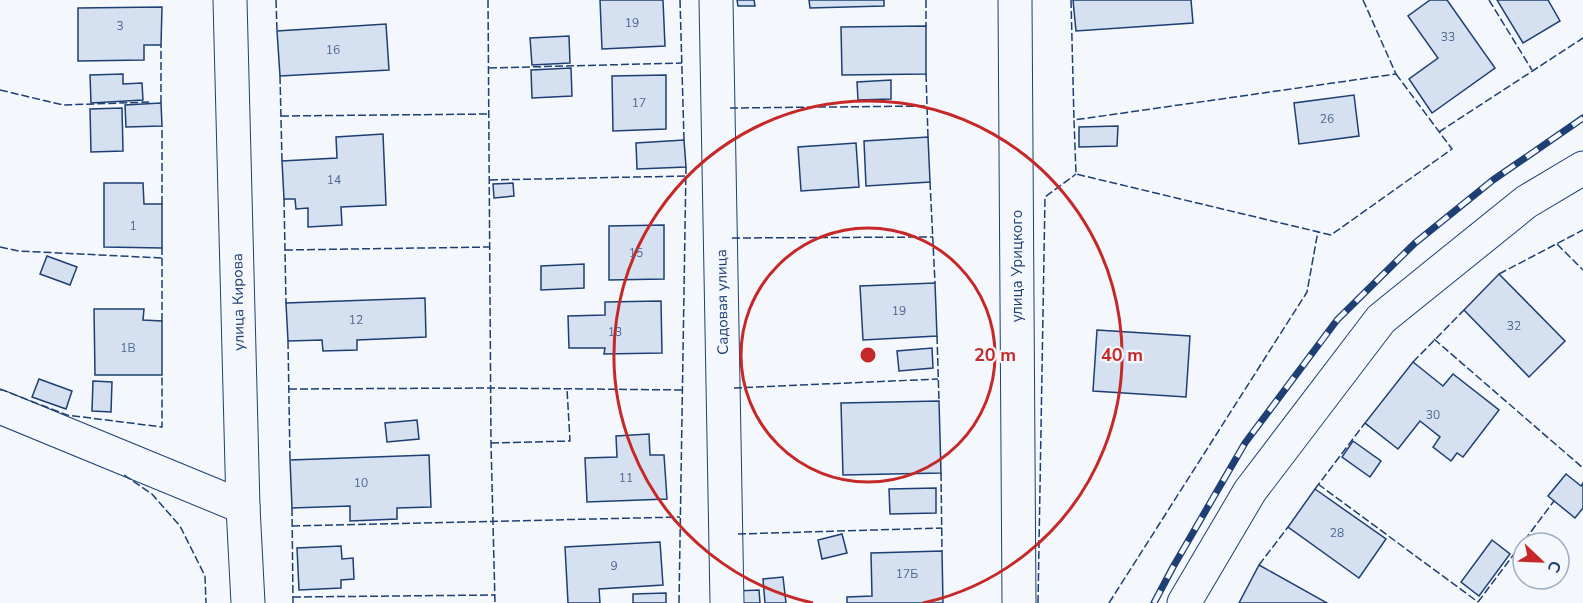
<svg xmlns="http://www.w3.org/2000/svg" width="1583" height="603" viewBox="0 0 1583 603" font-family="'Nunito Sans',sans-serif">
	<rect width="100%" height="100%" fill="#f4f7fb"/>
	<g fill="#d5e0f0" stroke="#1d3f73" stroke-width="1.5">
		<polygon points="600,0 663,0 665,46 602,49"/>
		<polygon points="737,0 754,0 755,6 738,6"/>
		<polygon points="809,0 884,0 884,6 810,8"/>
		<polygon points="1073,0 1191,0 1193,23 1076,31"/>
		<polygon points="1430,0 1447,0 1495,68 1432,113 1409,79 1438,58 1408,16"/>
		<polygon points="1497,0 1548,0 1560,21 1523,43"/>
		<polygon points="162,7 161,45 144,45 144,60 78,61 78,8"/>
		<polygon points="386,24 389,70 280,76 277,31"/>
		<polygon points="926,26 926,74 842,75 841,27"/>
		<polygon points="569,36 570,63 532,65 530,38"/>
		<polygon points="571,68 572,96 532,98 531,70"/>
		<polygon points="123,74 123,84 142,83 143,100 91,103 90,75"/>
		<polygon points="666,75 666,129 613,131 612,76"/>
		<polygon points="891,80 891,99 858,100 857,82"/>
		<polygon points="1354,95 1359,136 1299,144 1294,103"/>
		<polygon points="161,103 162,126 126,127 125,105"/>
		<polygon points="122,108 123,151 91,152 90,109"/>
		<polygon points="1118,126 1117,146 1079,147 1079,127"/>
		<polygon points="383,134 386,205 341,207 342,225 308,227 308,208 296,209 295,199 284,199 282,161 337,158 336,137"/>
		<polygon points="928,137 930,182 866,186 864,141"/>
		<polygon points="684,140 686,167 637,169 636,143"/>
		<polygon points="856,143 859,187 801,191 798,147"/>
		<polygon points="104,183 143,183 144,204 162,204 162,248 104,247"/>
		<polygon points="513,183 514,196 494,198 493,184"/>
		<polygon points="664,225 664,279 609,280 609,226"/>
		<polygon points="47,256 77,267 70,285 40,274"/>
		<polygon points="584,264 584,288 541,290 541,266"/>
		<polygon points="1499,274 1565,341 1529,377 1464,310"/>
		<polygon points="935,283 937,336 863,340 860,286"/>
		<polygon points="425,298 426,337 357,340 357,350 323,351 322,340 288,341 286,303"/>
		<polygon points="661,301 662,353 604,354 605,348 569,348 568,316 605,315 605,302"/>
		<polygon points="94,309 144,309 143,320 162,321 162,375 95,375"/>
		<polygon points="1097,330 1190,336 1186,397 1093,391"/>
		<polygon points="932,348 933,368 899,371 897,351"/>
		<polygon points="1413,362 1443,386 1453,374 1499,410 1463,457 1457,453 1451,461 1433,447 1440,437 1420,421 1398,449 1365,423"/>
		<polygon points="39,379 72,391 66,409 32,397"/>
		<polygon points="93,381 112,382 111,412 92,411"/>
		<polygon points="939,401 941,473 843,475 841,403"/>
		<polygon points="417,420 419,439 387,442 385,423"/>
		<polygon points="649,434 650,455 664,455 667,499 587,502 585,458 617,457 616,436"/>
		<polygon points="1353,441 1381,461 1370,477 1342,457"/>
		<polygon points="429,455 431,507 397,508 397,519 350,521 350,506 292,508 290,460"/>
		<polygon points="1566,474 1581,486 1583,483 1583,508 1575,518 1548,496"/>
		<polygon points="936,488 936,513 890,514 889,489"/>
		<polygon points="1315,489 1386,539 1359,578 1288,527"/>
		<polygon points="842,534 847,553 822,559 818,540"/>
		<polygon points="1492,540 1510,554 1479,596 1461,582"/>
		<polygon points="660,542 663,585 599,589 600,603 568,603 565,547"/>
		<polygon points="341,546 342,559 353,558 354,579 341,580 341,588 299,590 297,548"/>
		<polygon points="942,551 943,603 847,603 847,597 872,596 871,553"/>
		<polygon points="1259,565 1327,603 1239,603"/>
		<polygon points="783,577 786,603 765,603 763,579"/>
		<polygon points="759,590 760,603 737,603 736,591"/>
		<polygon points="666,593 666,603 633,603 633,594"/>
	</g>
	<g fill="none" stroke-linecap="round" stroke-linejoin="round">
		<defs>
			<g id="minor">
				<polyline points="230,0 243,507 248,603"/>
				<polyline points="716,0 727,603"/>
				<polyline points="1015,0 1019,603"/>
				<polyline points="0,407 243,507"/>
				<polyline points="1184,603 1250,491 1381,319 1526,202 1583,168"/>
			</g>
		</defs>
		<use href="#minor" stroke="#1d3f73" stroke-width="35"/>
		<use href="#minor" stroke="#f4f7fb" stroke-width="33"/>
		<defs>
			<polyline id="rail" points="1154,603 1173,567 1245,443 1337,320 1415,243 1493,180 1583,118"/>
		</defs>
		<use href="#rail" stroke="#1d3f73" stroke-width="7"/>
		<use href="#rail" stroke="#f4f7fb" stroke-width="4.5" stroke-dasharray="14" stroke-linecap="butt"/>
		<g stroke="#1d3f73" stroke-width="1.5" stroke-dasharray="8 3" stroke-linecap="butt">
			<polyline points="276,0 277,31"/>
			<polyline points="488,0 491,443 495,603"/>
			<polyline points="680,0 684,140"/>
			<polyline points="926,0 926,26"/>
			<polyline points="1071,0 1074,120"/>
			<polyline points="1363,0 1396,74"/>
			<polyline points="1489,0 1532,70"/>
			<polyline points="489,68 682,63"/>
			<polyline points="926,74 928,137"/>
			<polygon points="1396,74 1452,149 1331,235 1076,174 1074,120"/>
			<polyline points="280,76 282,161"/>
			<polyline points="0,90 63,105 152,102"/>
			<polyline points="161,103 161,45"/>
			<polyline points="730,108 928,106"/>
			<polyline points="281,116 489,114"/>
			<polyline points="1439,132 1583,38"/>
			<polyline points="490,180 686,176"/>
			<polyline points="930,182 935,283"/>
			<polyline points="284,199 286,303"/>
			<polyline points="162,204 162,126"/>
			<polyline points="732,238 933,237"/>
			<polyline points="1557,244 1583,270"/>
			<polyline points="0,247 19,251 162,258"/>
			<polyline points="285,250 490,247"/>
			<polyline points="1499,274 1583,230"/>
			<polyline points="162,321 162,248"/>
			<polyline points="937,336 939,401"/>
			<polyline points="1434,339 1583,468"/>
			<polyline points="288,341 290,460"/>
			<polyline points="1413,362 1464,310"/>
			<polyline points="734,388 938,379"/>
			<polyline points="0,389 67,415 162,427 162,375"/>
			<polyline points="289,389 491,388 683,390"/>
			<polyline points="491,443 570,441 567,389"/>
			<polyline points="941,473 942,551"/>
			<polyline points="124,475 152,494 180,526 205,576 206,603"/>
			<polyline points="1318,484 1478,602"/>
			<polyline points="1315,489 1365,423"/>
			<polyline points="292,508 293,603"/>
			<polyline points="292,526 680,517"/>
			<polyline points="738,534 942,528"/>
			<polyline points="1259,565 1288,527"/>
			<polyline points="293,597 495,595"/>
			<polyline points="1478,602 1554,501"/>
			<polyline points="679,603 686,167"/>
			<polyline points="1038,603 1045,197 1076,174"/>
			<polyline points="1109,603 1307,292 1318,231"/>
		</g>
	</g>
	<g fill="none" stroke="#c62828" stroke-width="3">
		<circle cx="868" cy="355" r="127"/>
		<path d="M813 603A254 254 0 1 1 923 603"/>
	</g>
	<g text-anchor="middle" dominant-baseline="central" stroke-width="4.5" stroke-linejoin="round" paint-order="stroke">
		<g font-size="12" fill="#4b6792">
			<text x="632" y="23">19</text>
			<text x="120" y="26">3</text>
			<text x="1448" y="37">33</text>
			<text x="333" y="50">16</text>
			<text x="639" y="103">17</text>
			<text x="1327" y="119">26</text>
			<text x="334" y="180">14</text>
			<text x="133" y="226">1</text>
			<text x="636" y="253">15</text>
			<text x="899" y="311">19</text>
			<text x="356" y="320">12</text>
			<text x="1514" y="326">32</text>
			<text x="615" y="332">13</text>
			<text x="128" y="348">1В</text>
			<text x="1433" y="415">30</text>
			<text x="626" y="478">11</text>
			<text x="361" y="483">10</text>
			<text x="1337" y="533">28</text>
			<text x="614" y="566">9</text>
			<text x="907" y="574">17Б</text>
		</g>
		<g font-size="15" fill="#1d3f73" stroke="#f4f7fb">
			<text transform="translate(1017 266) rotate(-90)">улица Урицкого</text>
			<text transform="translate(238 302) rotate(-91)">улица Кирова</text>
			<text transform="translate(722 302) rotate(-91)">Садовая улица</text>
		</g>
	</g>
	<circle cx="868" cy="355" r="9" fill="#c62828" stroke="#f4f7fb" stroke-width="3"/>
	<g font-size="18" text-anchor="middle" font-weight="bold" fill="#c62828" stroke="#f4f7fb" stroke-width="4.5" stroke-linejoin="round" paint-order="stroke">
		<text x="995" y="361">20 m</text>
		<text x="1122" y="361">40 m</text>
	</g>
	<g transform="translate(1541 561) rotate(113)"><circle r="28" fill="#f4f7fb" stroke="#9eadc5" stroke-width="1.5"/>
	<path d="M0-4.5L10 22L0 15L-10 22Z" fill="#c62828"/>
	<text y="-9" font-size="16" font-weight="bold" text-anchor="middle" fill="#1d3f73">С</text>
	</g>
</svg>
